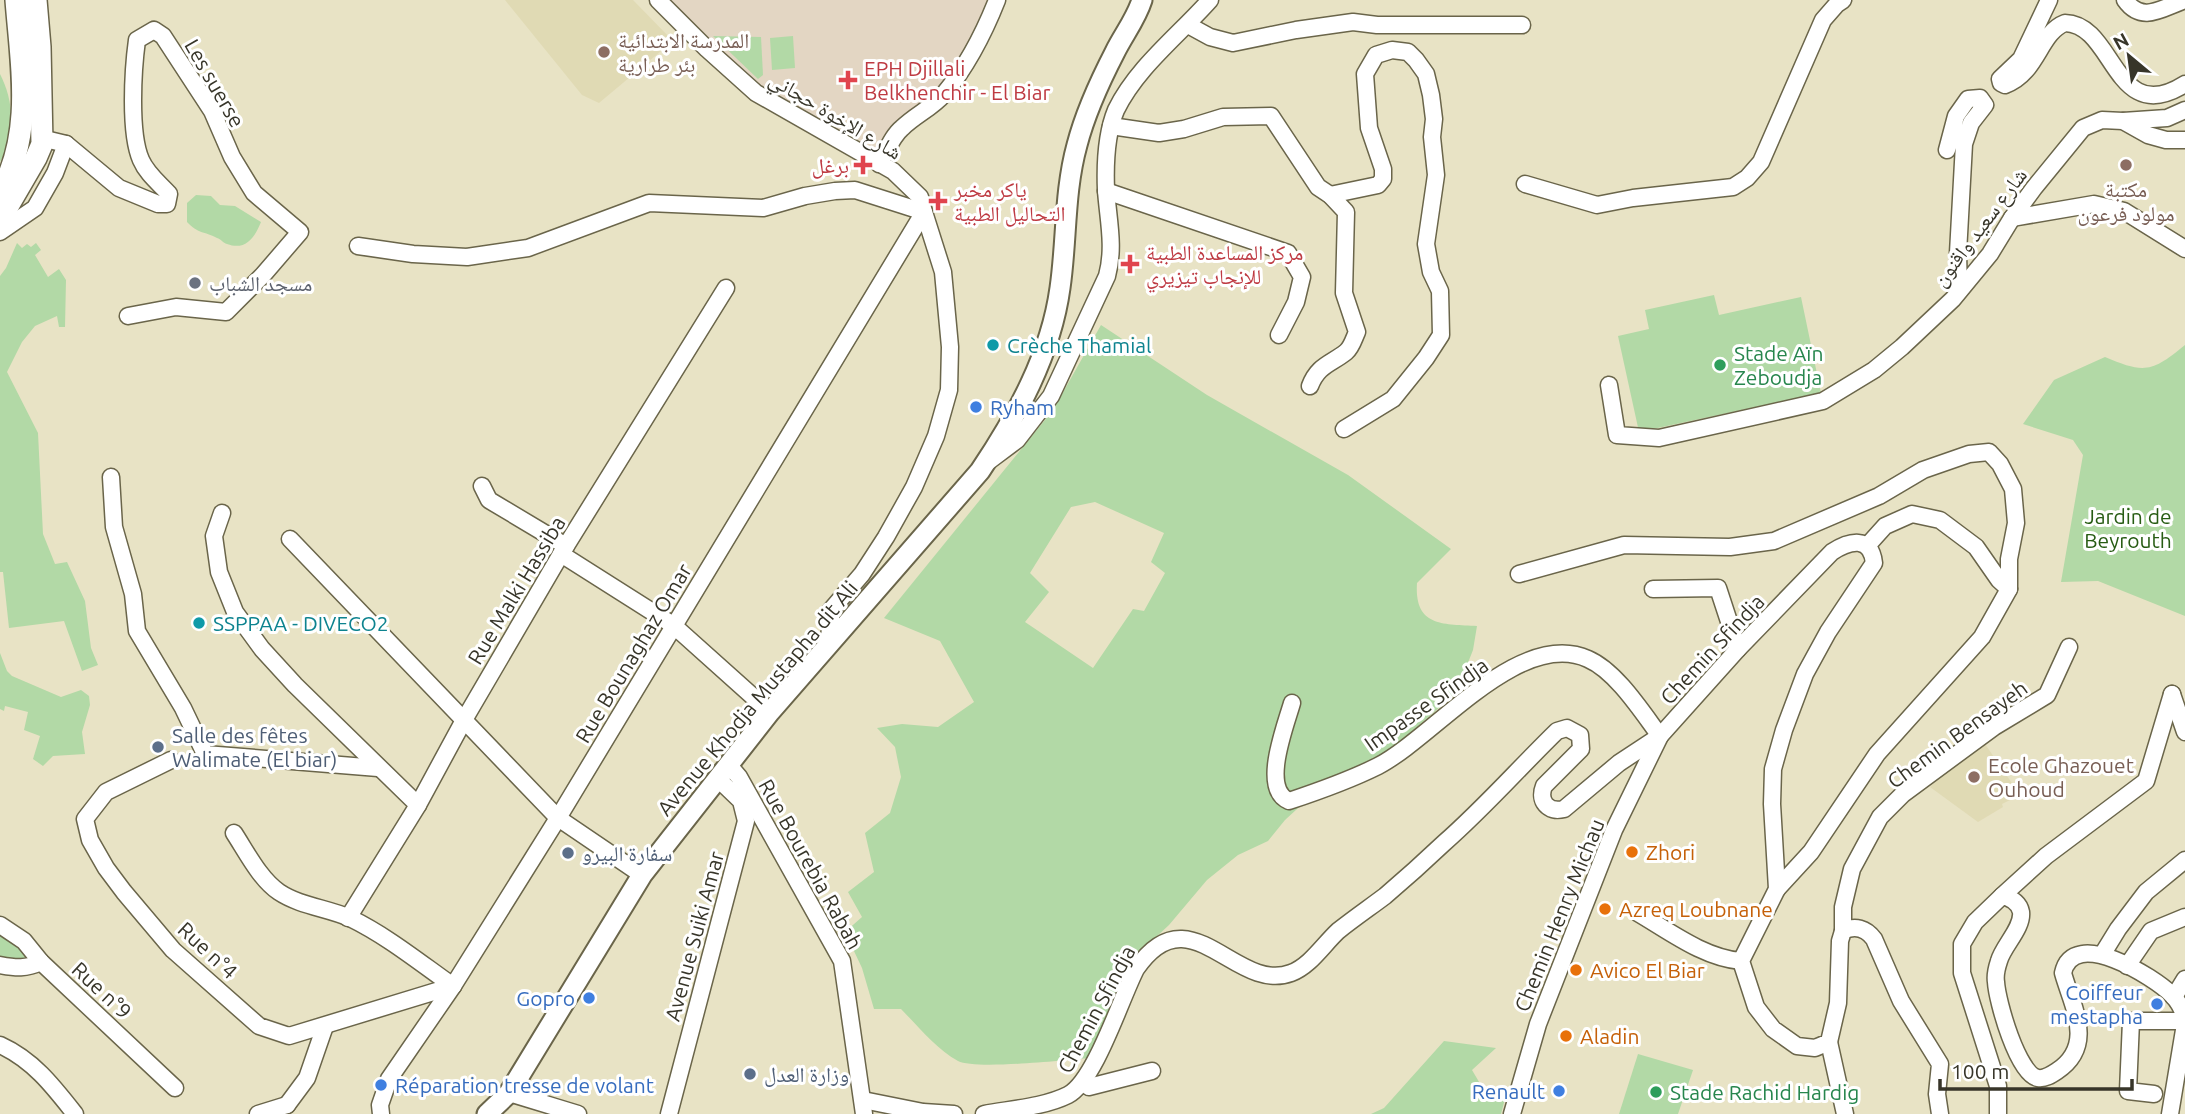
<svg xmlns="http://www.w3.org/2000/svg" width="2185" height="1114" viewBox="0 0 2185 1114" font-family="Ubuntu,'Noto Naskh Arabic',sans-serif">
	<rect width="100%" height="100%" fill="#e8e3c5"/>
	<g fill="#e0dab4">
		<polygon points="505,0 633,0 673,41 599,103 582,95"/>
		<polygon points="1985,744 2020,795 2002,804 2003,807 1978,822 1930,787 1950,766"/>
	</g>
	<polygon fill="#e3d6c3" points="668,0 989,0 971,41 951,73 933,96 879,151 758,88"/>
	<g fill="#b2d9a6" fill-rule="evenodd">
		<polygon points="713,36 761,37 763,75 758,79"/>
		<polygon points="793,36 795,68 772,70 770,38"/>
		<path d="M 0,74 C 14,101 16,135 0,162 Z"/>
		<path d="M 196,195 L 211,196 L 220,205 L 235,206 L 261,222 C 255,237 246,251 227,244 C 223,243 221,239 217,238 C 204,231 198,234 187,222 L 187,203 Z"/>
		<polygon points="17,243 22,248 27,244 31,247 36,243 41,250 35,255 48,277 59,269 66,280 65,327 59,327 57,316 35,326 22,342 7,372 38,433 43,534 55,564 67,562 85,601 91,648 98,665 82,671 64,621 9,628 3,572 0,572 0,276 6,268"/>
		<polygon points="1714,295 1719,315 1801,297 1821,393 1639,432 1618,336 1649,329 1645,310"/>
		<path d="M 1101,325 L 1207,395 L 1348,475 L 1451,549 L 1417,583 C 1414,627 1443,624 1477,626 L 1473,650 L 1456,693 L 1395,746 L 1309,798 L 1285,820 L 1268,841 L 1238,855 L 1207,880 L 1169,925 L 1141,951 L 1113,997 L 1102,1035 L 1089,1058 C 1065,1060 975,1070 958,1061 C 936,1049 918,1026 901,1009 L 874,1009 L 862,968 L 845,932 L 862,917 L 848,892 L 874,872 L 865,833 L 890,813 L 901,777 L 895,747 L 877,728 L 902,724 L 938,727 L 974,702 L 940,641 L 884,618 L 1053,410 ZM 1095,502 L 1164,533 L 1151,562 L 1165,573 L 1144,611 L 1133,609 L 1093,668 L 1025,622 L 1049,592 L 1030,573 L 1071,507 Z"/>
		<path d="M 2185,345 L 2185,616 L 2098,581 L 2061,582 L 2083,455 L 2073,440 L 2023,424 L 2054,380 L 2105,357 C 2145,374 2152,372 2185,345 Z"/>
		<polygon points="0,653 7,671 12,676 61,697 81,690 89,696 90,705 82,732 85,754 53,756 43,766 33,759 40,736 24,730 28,712 5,706 4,711 0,709"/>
		<polygon points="0,934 30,954 29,960 27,962 0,956"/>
		<polygon points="1444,1041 1496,1048 1472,1070 1482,1087 1506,1095 1501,1114 1371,1114 1384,1108"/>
		<polygon points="1638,1054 1693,1070 1678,1114 1619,1114"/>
	</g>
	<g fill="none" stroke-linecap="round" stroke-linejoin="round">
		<defs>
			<g id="minor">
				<path d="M 2049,0 L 2021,59 L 2000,79 L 2001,83 L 2005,85 C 2038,73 2039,33 2065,23 C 2115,24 2114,129 2185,84"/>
				<path d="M 2125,0 C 2142,24 2162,8 2185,0"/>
				<polyline points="1188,25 1210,37 1233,43 1296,30 1353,22 1377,25 1522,25"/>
				<polyline points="2123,121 2167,118 2185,110"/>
				<path d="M 1111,126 L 1159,133 L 1184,129 L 1223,117 L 1271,116 L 1318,187 L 1330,195 L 1346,212 L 1344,293 L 1357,332 C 1354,338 1352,347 1346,352 C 1331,364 1318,365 1310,386"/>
				<path d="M 41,138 L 66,144 L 119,188 L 158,204 L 167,204 L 169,194 C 159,183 147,174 141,160 C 129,133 133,69 137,40 L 154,30 L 163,36 L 212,111 L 232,157 L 254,193 L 300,232 L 263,275 L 226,312 L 176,307 L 128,316"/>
				<polyline points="1947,150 1956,116 1968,99 1980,98 1985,105 1971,123 1964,144 1958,253 1959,291"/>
				<path d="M 879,164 C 886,153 892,136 902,128 C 915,115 932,108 944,94 C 967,66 984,33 997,0"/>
				<polyline points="1525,184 1597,205 1633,198 1733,187 1747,178 1761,162 1823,20 1837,4 1843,0"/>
				<polyline points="1106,191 1288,253 1302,277 1296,302 1279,335"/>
				<polyline points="1330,195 1378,185 1383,179 1383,169 1369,128 1365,74 1376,55 1392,50 1408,52 1416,60 1426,74 1431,95 1434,119 1432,137 1436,175 1426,244 1431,272 1440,291 1441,335 1426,358 1393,399 1344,429"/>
				<polyline points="2012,218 2094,204 2124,211 2185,249"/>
				<polyline points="0,232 35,208 55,173 66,144"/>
				<polyline points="358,246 413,254 467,257 528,248 649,203 763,208 805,196 835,191 855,190 924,212 943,272 950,347 949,390 936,436 914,487 886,537 862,574 831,610 831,626 827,645"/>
				<polyline points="1609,385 1617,435 1659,438 1823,401 1874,370 1902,347 1953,299 1990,254 2012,218 2034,188 2083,128 2102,120 2123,121 2148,135 2166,140 2185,140"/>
				<path d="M 989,461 L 1017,440 L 1051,396 L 1107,276 C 1115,247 1108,219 1106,190 C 1105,165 1106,134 1116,110 C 1137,67 1179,35 1210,0"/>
				<polyline points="111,477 114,527 133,594 137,631 183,708 205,754 378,768"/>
				<polyline points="482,486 489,500 566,546"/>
				<polyline points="222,513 214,536 219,572 235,612 262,649 295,685 418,805"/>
				<polyline points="290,539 558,818 642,875"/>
				<polyline points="1867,546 1885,526 1912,514 1940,520 1976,547 1999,580 2009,589"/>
				<polyline points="561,554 673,625 770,712"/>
				<polyline points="1519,574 1624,545 1730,547 1774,541 1879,496 1923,470 1969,454 1989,452 2000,464 2013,489 2016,523 2009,559 2009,589 1982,637 1877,754 1811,852 1777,889"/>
				<polyline points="1653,589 1718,588 1738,649"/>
				<polyline points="2172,694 2185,732"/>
				<path d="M 1292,703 C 1286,725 1260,789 1289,801 C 1319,791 1350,780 1378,766 C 1434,737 1519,628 1588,659 C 1616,671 1642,712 1660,736 L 1614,830 L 1538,1024 L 1512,1114"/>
				<polyline points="171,760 106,792 85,819 90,840 106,868 124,892 173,950 259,1026 289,1036 453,986"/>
				<polyline points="728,764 739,777 842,961 864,1114"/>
				<path d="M 234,833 C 247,853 260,879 279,892 C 300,906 327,908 350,918 C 387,936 419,962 453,986"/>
				<polyline points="2002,896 2046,856 2146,781 2172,694"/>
				<path d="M 1638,913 C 1669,931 1704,958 1741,961"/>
				<polyline points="348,918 418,805 464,720 561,554 726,288"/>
				<polyline points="0,925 24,941 41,962 175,1088"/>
				<polyline points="1843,931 1843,907 1852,869 1880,817 1903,794 1994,727 2047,695 2069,647"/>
				<polyline points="2102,955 2118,929 2146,892 2185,860"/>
				<path d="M 0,965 C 16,968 26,969 41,962"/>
				<polyline points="2127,966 2151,931 2185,917"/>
				<polyline points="2174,997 2185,979"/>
				<polyline points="1829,1042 1845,1114"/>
				<path d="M 0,1045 C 33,1060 53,1086 75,1114"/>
				<polyline points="1083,1082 1089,1087 1152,1071"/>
				<polyline points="509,1093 578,1114"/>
				<polyline points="2154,1094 2128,1091 2131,1021 2185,1021"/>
				<polyline points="863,1100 923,1112 954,1114"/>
				<polyline points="287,1105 307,1078 325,1026"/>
				<polyline points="258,1114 287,1105"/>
				<polyline points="381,1114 380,1105 389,1079 453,986 558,818 924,212 920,197 893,171 756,93 707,49 658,0"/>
				<polyline points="669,1114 746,821 741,801 717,778"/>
				<path d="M 984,1114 C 1011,1109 1044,1107 1068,1095 C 1095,1081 1121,998 1136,969 C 1190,890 1235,994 1291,973 C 1310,966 1323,945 1338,931 C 1353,919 1369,908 1385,896 C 1405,879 1425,861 1444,843 C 1484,808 1519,768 1557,731 L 1567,728 L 1580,735 L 1581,749 L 1544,786 C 1538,801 1548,813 1564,809 L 1619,763 L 1660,736 L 1738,649 L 1832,552 C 1849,541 1871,535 1874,563 L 1828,632 L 1805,674 L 1784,730 L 1773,769 L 1772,804 L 1777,889 L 1741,961 L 1756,1007 L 1773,1029 L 1797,1046 L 1815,1048 L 1829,1042 L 1838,1003 L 1840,941 L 1843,931 C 1855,925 1866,928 1874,939 L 1901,1001 L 1940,1064 L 1937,1094 L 1940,1114"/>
				<path d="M 1998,1114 L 1998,1086 L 1962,973 L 1962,944 L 1975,922 L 2002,896 C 2011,898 2019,902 2021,912 C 2023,928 2003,946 1999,961 C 1997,967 1995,976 1996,982 C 1997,1001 2018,1075 2038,1078 C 2045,1079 2051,1075 2057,1071 C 2096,1045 2072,1006 2063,973 C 2073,926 2154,977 2172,995 C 2179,1002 2183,1010 2185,1019"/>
				<polyline points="2170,1114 2185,1024"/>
			</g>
			<path id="major" d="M 487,1114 L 509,1093 L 642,875 L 770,712 L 980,471 C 1017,416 1051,354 1060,288 C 1067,240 1064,192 1077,145 C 1085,114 1100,81 1115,52 C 1124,34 1136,19 1142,0"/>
			<g id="highway">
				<path d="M 0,193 C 34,133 21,66 16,0"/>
				<polyline points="0,220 36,158 42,144 40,47 36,0"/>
			</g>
		</defs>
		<use href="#minor" stroke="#6a654a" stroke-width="19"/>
		<use href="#major" stroke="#6a654a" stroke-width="23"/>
		<use href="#highway" stroke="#6a654a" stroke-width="24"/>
		<use href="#minor" stroke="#fff" stroke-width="16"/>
		<use href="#major" stroke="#fff" stroke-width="19"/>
		<use href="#highway" stroke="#fff" stroke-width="21"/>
	</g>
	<g fill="#8d6e63" stroke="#fff" stroke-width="2.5">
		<circle cx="604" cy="52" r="7"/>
		<circle cx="2126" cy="165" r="7"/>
		<circle cx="1974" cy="777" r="7"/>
	</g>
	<g fill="#e0444e" stroke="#fff" stroke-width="2.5">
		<path d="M844.5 69.5h7v7h7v7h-7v7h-7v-7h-7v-7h7z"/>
		<path d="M859.5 154.5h7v7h7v7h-7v7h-7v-7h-7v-7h7z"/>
		<path d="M934.5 190.5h7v7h7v7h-7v7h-7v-7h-7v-7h7z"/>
		<path d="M1126.5 253.5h7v7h7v7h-7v7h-7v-7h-7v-7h7z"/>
	</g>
	<circle fill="#6b7280" stroke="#fff" stroke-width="2.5" cx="195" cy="283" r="7"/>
	<g fill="#0f9aa8" stroke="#fff" stroke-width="2.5">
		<circle cx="993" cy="345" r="7"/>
		<circle cx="199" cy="623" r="7"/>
	</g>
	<g fill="#2e9e5b" stroke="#fff" stroke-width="2.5">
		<circle cx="1720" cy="365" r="7"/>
		<circle cx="1656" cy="1092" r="7"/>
	</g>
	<g fill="#3f7fe0" stroke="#fff" stroke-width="2.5">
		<circle cx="976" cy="407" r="7"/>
		<circle cx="589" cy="998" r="7"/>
		<circle cx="2157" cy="1004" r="7"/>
		<circle cx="381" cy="1085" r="7"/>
		<circle cx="1559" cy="1091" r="7"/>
	</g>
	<g fill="#5c6f8a" stroke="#fff" stroke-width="2.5">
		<circle cx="158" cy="747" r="7"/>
		<circle cx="568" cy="853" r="7"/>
		<circle cx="750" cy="1074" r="7"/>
	</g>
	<g fill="#e8710a" stroke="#fff" stroke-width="2.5">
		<circle cx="1632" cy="852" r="7"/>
		<circle cx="1605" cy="909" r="7"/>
		<circle cx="1576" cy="970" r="7"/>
		<circle cx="1566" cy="1036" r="7"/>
	</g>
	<g text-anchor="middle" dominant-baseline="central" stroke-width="6" stroke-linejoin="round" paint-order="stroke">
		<g font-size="21" fill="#785e54" stroke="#fff" text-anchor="start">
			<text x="618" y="40">المدرسة الابتدائية<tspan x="618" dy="24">بئر طرارية</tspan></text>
			<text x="2126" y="189" text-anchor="middle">مكتبة<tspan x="2126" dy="24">مولود فرعون</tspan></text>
			<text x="1988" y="765">Ecole Ghazouet<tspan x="1988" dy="24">Ouhoud</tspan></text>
		</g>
		<g font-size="21" fill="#be3a42" stroke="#fff" text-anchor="start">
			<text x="864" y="68">EPH Djillali<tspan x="864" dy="24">Belkhenchir - El Biar</tspan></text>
			<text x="849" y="165" text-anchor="end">برغل</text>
			<text x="954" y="189">ياكر مخبر<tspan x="954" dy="24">التحاليل الطبية</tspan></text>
			<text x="1146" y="252">مركز المساعدة الطبية<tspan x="1146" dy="24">للإنجاب تيزيري</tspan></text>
		</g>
		<g font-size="21" fill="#373529" stroke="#fff">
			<text transform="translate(215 83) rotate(60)">Les suerse</text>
			<text transform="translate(836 115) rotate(31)">شارع الإخوة حجاني</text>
			<text transform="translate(1979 227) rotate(-53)">شارع سعيد واقنون</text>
			<text transform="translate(516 590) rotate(-59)">Rue Malki Hassiba</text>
			<text transform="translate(1712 649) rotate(-47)">Chemin Sfindja</text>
			<text transform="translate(633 653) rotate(-59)">Rue Bounaghaz Omar</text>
			<text transform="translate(757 698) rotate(-50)">Avenue Khodja Mustapha dit Ali</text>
			<text transform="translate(1426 704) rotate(-35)">Impasse Sfindja</text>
			<text transform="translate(1957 734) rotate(-36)">Chemin Bensayeh</text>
			<text transform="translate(811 864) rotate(61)">Rue Bourebia Rabah</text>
			<text transform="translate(1559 915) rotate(-68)">Chemin Henry Michau</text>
			<text transform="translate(694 936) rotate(-75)">Avenue Suiki Amar</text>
			<text transform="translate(208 950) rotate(43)">Rue n°4</text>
			<text transform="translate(102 990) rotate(43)">Rue n°9</text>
			<text transform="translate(1096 1009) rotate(-62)">Chemin Sfindja</text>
		</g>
		<g font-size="21" fill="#5b616d" stroke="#fff" text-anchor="start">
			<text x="209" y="283">مسجد الشباب</text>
		</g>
		<g font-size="21" fill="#0d838f" stroke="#fff" text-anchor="start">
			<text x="1007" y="345">Crèche Thamial</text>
			<text x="213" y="623">SSPPAA - DIVECO2</text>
		</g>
		<g font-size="21" fill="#27864d" stroke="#fff" text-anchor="start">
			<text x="1734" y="353">Stade Aïn<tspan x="1734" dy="24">Zeboudja</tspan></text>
			<text x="1670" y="1092">Stade Rachid Hardig</text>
		</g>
		<g font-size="21" fill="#366cbe" stroke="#fff" text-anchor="end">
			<text x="990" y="407" text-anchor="start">Ryham</text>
			<text x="2143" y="992">Coiffeur<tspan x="2143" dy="24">mestapha</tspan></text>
			<text x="575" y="998">Gopro</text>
			<text x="395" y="1085" text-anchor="start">Réparation tresse de volant</text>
			<text x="1545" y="1091">Renault</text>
		</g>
		<g font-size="21" fill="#275c13" stroke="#fff">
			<text x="2128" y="516">Jardin de<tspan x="2128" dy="24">Beyrouth</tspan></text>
		</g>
		<g font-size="21" fill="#4e5e75" stroke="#fff" text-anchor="start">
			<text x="172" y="735">Salle des fêtes<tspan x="172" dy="24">Walimate (El biar)</tspan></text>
			<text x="582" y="853">سفارة البيرو</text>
			<text x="764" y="1074">وزارة العدل</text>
		</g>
		<g font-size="21" fill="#c56008" stroke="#fff" text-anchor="start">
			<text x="1646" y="852">Zhori</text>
			<text x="1619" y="909">Azreq Loubnane</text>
			<text x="1590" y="970">Avico El Biar</text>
			<text x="1580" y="1036">Aladin</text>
		</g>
	</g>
	<g transform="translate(2129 56) rotate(331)" stroke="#ffffff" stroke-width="5" paint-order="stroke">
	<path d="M0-5L12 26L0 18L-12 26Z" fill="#373529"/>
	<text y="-10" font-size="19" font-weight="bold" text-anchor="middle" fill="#373529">N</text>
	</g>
	<path d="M1940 1079v10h192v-10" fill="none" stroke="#373529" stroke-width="3.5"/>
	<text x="1951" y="1079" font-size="21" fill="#373529" stroke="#ffffff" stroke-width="5" paint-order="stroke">100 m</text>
</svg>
